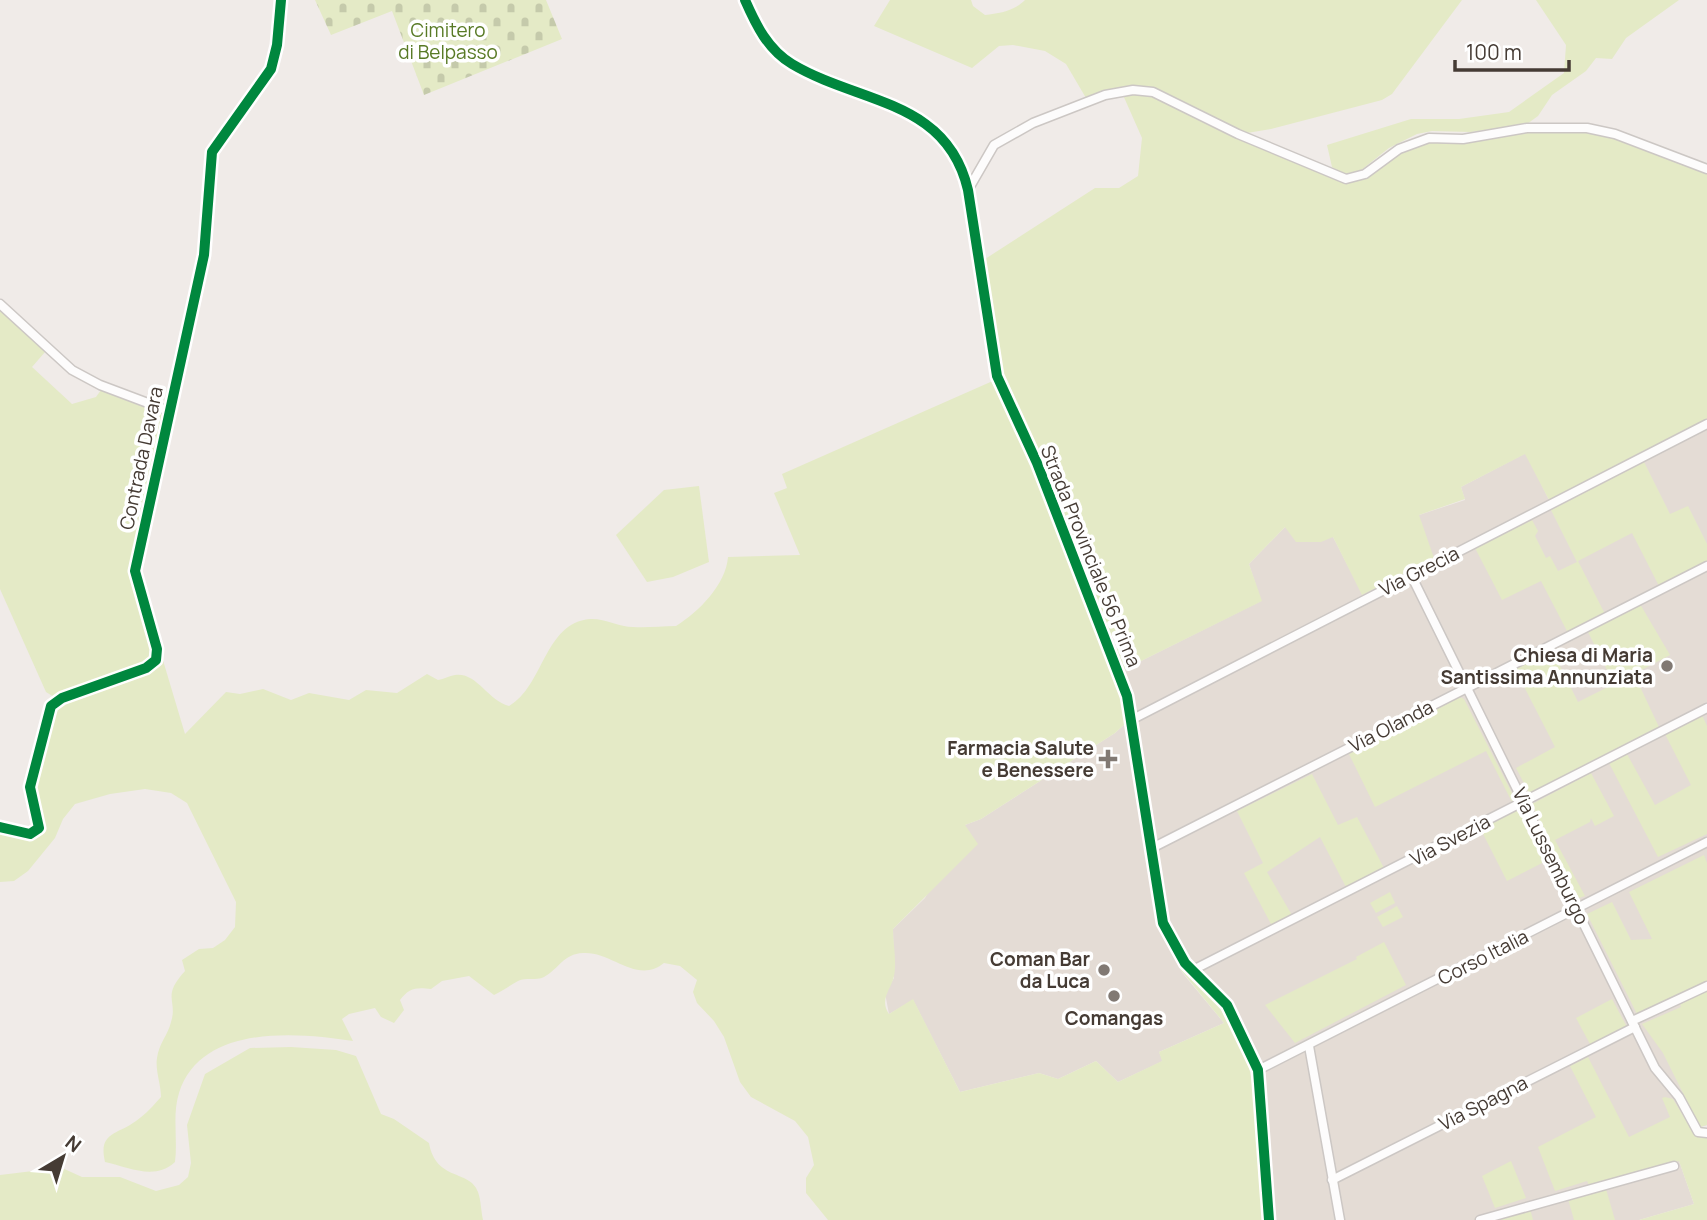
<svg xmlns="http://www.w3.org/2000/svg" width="1707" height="1220" viewBox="0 0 1707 1220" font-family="Manrope,sans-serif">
	<defs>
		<pattern id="cemetery-stones" width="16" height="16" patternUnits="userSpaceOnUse" patternTransform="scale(1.75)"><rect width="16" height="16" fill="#e4eac6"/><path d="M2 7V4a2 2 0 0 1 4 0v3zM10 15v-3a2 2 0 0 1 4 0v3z" fill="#c5caab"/></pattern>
	</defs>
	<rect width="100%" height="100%" fill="#f0ebe8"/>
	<polygon fill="#e4dcd5" points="1707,419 1707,1125 1700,1127 1679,1161 1694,1204 1639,1220 1264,1220 1256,1093 1249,1059 1219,1004 1180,970 1224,1023 1159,1052 1163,1061 1118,1082 1096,1061 1058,1079 1039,1073 960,1092 913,1000 889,1014 885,993 894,978 893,929 925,898 965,825 981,819 1115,733 1134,716 1123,670 1261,601 1249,564 1285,527 1333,537 1363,595 1419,515 1465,500 1461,487 1526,453 1549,500"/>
	<g fill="#e4eac6">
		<path d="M 890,0 L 971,0 L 973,6 L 985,15 C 1000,13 1014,11 1025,0 L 1462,0 L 1392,94 L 1382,100 L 1271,129 L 1247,133 L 1234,129 L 1142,86 L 1122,87 L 1086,98 L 1066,64 L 1045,51 L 1013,45 L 999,46 L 972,68 L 874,26 Z"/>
		<polygon points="1536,0 1679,0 1626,38 1612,59 1596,58 1586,71 1552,95 1538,116 1527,124 1471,132 1432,131 1417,134 1389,148 1360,171 1343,174 1332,167 1327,145 1411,119 1459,119 1509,112 1564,73 1566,45"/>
		<polygon points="1136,93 1150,95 1238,138 1346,183 1369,176 1400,153 1429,142 1532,131 1584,132 1614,137 1707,173 1707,419 1549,500 1525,454 1461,487 1465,499 1419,515 1434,558 1362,595 1333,537 1321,542 1296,542 1285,527 1249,564 1262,601 1123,670 1116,649 1121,644 1118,638 1111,636 1001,374 990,342 982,261 1095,188 1119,188 1138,176 1142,138 1123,95"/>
		<polygon points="0,308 45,352 32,367 72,404 96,397 101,390 165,414 135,560 154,656 146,665 54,697 46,692 0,589"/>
		<path d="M 995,380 L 1080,583 L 1120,690 L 1127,722 L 1115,733 L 981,819 L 965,825 L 978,844 L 893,929 C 893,944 897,962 894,976 C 891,990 879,999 889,1014 L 913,999 L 960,1092 L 1039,1073 L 1058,1079 L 1096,1061 L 1118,1082 L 1162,1061 L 1159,1052 L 1224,1023 L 1180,969 L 1182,967 C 1279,1057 1246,1106 1264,1220 L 828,1220 L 806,1193 L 806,1178 L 814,1165 L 808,1137 L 795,1121 L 751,1097 L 740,1082 L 724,1037 L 714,1021 L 697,1003 L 693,992 L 697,980 L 680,966 L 664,963 C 637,985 612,951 583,953 C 563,954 560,968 544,977 C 536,981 526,977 518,981 C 509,986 503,991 494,995 L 469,976 L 442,981 L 431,989 C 416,987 409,988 400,1000 L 404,1010 L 394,1023 L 381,1017 L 375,1008 L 349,1014 L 342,1019 L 353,1041 C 297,1032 201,1024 179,1093 C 172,1115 178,1139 175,1162 C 155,1181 128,1167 105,1162 C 98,1132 117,1135 136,1121 C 146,1114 153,1106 161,1097 C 161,1084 155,1070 157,1058 C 159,1043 168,1035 171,1022 C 178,1000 161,997 185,971 L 182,960 L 199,949 L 213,948 L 225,940 L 235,927 L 236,902 L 187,803 L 171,793 L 145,789 L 110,794 L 75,804 L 63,819 L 55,838 L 28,871 L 14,881 L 0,882 L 0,830 L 32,836 L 37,835 L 42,825 L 33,788 L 52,708 L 63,700 L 157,666 L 162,657 L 185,734 L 226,692 L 240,694 L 263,689 L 291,700 L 309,693 L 349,700 L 366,690 L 397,693 L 427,674 L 438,680 C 444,679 449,676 455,675 C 477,672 487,700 509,706 C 544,686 544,623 590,619 C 604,618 619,627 633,627 C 647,628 661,626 676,626 C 699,612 726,584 728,557 L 800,555 L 774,493 L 787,488 L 782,474 Z"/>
		<polygon points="1644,462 1670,514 1688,506 1707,544 1707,562 1659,586 1632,533 1578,561 1605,614 1568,633 1541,581 1502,600 1475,548 1532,520 1538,531 1535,536 1546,558 1550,556 1558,571 1577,562 1551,510"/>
		<polygon points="699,486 709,562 673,577 647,582 616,535 664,490"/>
		<polygon points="1640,604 1670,655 1634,674 1659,727 1530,795 1516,768 1555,747 1515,669 1552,650 1578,702 1614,684 1588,632"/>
		<polygon points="1460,697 1464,699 1516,801 1512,802 1486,751 1375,807 1349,754"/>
		<polygon points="1702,715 1707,726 1707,834 1658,857 1609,763 1627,754 1655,805 1691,785 1665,734"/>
		<polygon points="1591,773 1614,816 1595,826 1591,818 1590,822 1555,840 1585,896 1576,899 1532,804"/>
		<polygon points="1312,774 1338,825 1357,817 1385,870 1347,889 1320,837 1267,872 1293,917 1272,926 1244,873 1263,863 1237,811"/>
		<polygon points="1517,808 1523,809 1548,860 1507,881 1480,828"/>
		<polygon points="1704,855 1707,863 1707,982 1637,1014 1587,914 1612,902 1631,940 1652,939 1629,892"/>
		<polygon points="1390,892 1395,903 1376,913 1370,903"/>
		<polygon points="1397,906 1403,917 1383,927 1377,917"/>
		<polygon points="1384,942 1406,985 1295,1043 1265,1005 1357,959 1356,957"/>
		<polygon points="1707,991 1707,1125 1700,1127 1663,1053 1642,1024 1681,1007 1679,1001"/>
		<polygon points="1612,999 1627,1027 1591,1046 1576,1018"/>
		<path d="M 291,1047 L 336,1050 L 356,1056 L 381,1114 L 394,1119 L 429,1143 C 436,1182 470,1169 478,1192 C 481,1200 481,1211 483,1220 L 0,1220 L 0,1175 L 33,1171 L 49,1162 L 82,1177 L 120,1177 L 156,1191 L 179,1185 L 188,1177 L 191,1163 L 187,1125 L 205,1074 L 250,1048 Z"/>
		<polygon points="1588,1057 1629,1137 1670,1117 1662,1098 1665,1097 1673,1099 1693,1132 1707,1136 1707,1220 1639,1220 1694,1204 1679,1161 1590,1187 1587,1181 1555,1191 1538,1147 1596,1117 1570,1066"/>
		<polygon points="1511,1161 1526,1198 1495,1208 1482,1176"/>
		<polygon points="1606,1189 1615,1220 1574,1220 1568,1199"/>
		<polygon points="1530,1209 1533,1220 1490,1220"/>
	</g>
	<polygon fill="url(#cemetery-stones)" points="315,0 546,0 562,39 424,95 392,11 331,35"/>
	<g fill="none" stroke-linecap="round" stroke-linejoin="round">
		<defs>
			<g id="minor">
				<path d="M 745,0 C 756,25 768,50 792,64 C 859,104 947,99 968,190 L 997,376 L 1037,463 L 1127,696 L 1163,923 L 1185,963 L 1227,1005 L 1258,1070 L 1269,1220"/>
				<polyline points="968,190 994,145 1033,123 1105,95 1133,90 1153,92 1238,134 1346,179 1365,174 1399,149 1429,138 1463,139 1527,128 1587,128 1615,134 1707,169"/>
				<polyline points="0,304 72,370 100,385 169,411"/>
				<polyline points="1411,575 1655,1068 1679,1097 1698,1132 1707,1133"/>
				<polyline points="1131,720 1707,424"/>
				<polyline points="0,827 30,834 39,828 30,787 51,706 62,698 146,668 156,660 157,649 135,571 204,255 212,152 271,69 277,45 281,0"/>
				<polyline points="1150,849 1707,566"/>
				<polyline points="1193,970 1707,708"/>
				<polyline points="1632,1021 1707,986"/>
				<polyline points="1309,1046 1340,1220"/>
				<polyline points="1258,1070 1707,842"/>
				<polyline points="1332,1180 1635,1027"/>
				<polyline points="1480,1220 1674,1166"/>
			</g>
		</defs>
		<use href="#minor" stroke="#ccc7c4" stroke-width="11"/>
		<use href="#minor" stroke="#fdfcfc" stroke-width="8"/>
		<defs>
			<g id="cycleway">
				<path d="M 745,0 C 756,25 768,50 792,64 C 859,104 947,99 968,190 L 997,376 L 1037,463 L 1127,696 L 1163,923 L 1185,963 L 1227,1005 L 1258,1070 L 1269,1220"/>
				<polyline points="0,827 30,834 39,828 30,787 51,706 62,698 146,668 156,660 157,649 135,571 204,255 212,152 271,69 277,45 281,0"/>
			</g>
		</defs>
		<use href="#cycleway" stroke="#fff" stroke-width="15"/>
		<use href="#cycleway" stroke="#00873e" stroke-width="10"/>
	</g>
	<g fill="#817973" stroke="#fff" stroke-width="2.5">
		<circle cx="1667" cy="666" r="7"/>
		<path d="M1104.5 748.5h7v7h7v7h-7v7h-7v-7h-7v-7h7z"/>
		<circle cx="1104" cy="970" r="7"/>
		<circle cx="1114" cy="996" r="7"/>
	</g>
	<g text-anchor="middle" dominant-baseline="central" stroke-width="7" stroke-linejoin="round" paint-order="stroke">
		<g font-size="19" fill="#587a25" stroke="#fff">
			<text x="448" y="30">Cimitero<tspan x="448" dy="22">di Belpasso</tspan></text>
		</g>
		<g font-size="19" fill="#453b34" stroke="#fff">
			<text transform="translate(141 458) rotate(-78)">Contrada Davara</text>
			<text transform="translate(1091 556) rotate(68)">Strada Provinciale 56 Prima</text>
			<text transform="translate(1419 571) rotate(-27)">Via Grecia</text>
			<text transform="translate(1391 726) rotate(-27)">Via Olanda</text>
			<text transform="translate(1450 840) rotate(-28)">Via Svezia</text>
			<text transform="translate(1551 856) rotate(64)">Via Lussemburgo</text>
			<text transform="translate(1483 957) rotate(-27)">Corso Italia</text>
			<text transform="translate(1483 1103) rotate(-27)">Via Spagna</text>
		</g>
		<g font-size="19" font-weight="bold" fill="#453b34" stroke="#fff" text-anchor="end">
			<text x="1653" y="655">Chiesa di Maria<tspan x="1653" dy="22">Santissima Annunziata</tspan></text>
			<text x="1094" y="748">Farmacia Salute<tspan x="1094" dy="22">e Benessere</tspan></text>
			<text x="1090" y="959">Coman Bar<tspan x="1090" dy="22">da Luca</tspan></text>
			<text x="1114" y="1018" text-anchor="middle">Comangas</text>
		</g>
	</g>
	<g transform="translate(63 1157) rotate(38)" stroke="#ffffff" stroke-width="5" paint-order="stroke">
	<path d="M0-5L12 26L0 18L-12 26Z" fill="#453b34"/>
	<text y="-10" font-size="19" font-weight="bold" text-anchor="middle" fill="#453b34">N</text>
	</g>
	<path d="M1455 60v10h114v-10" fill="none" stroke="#453b34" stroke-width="3.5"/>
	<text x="1466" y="60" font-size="21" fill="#453b34" stroke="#ffffff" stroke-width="5" paint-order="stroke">100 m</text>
</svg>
